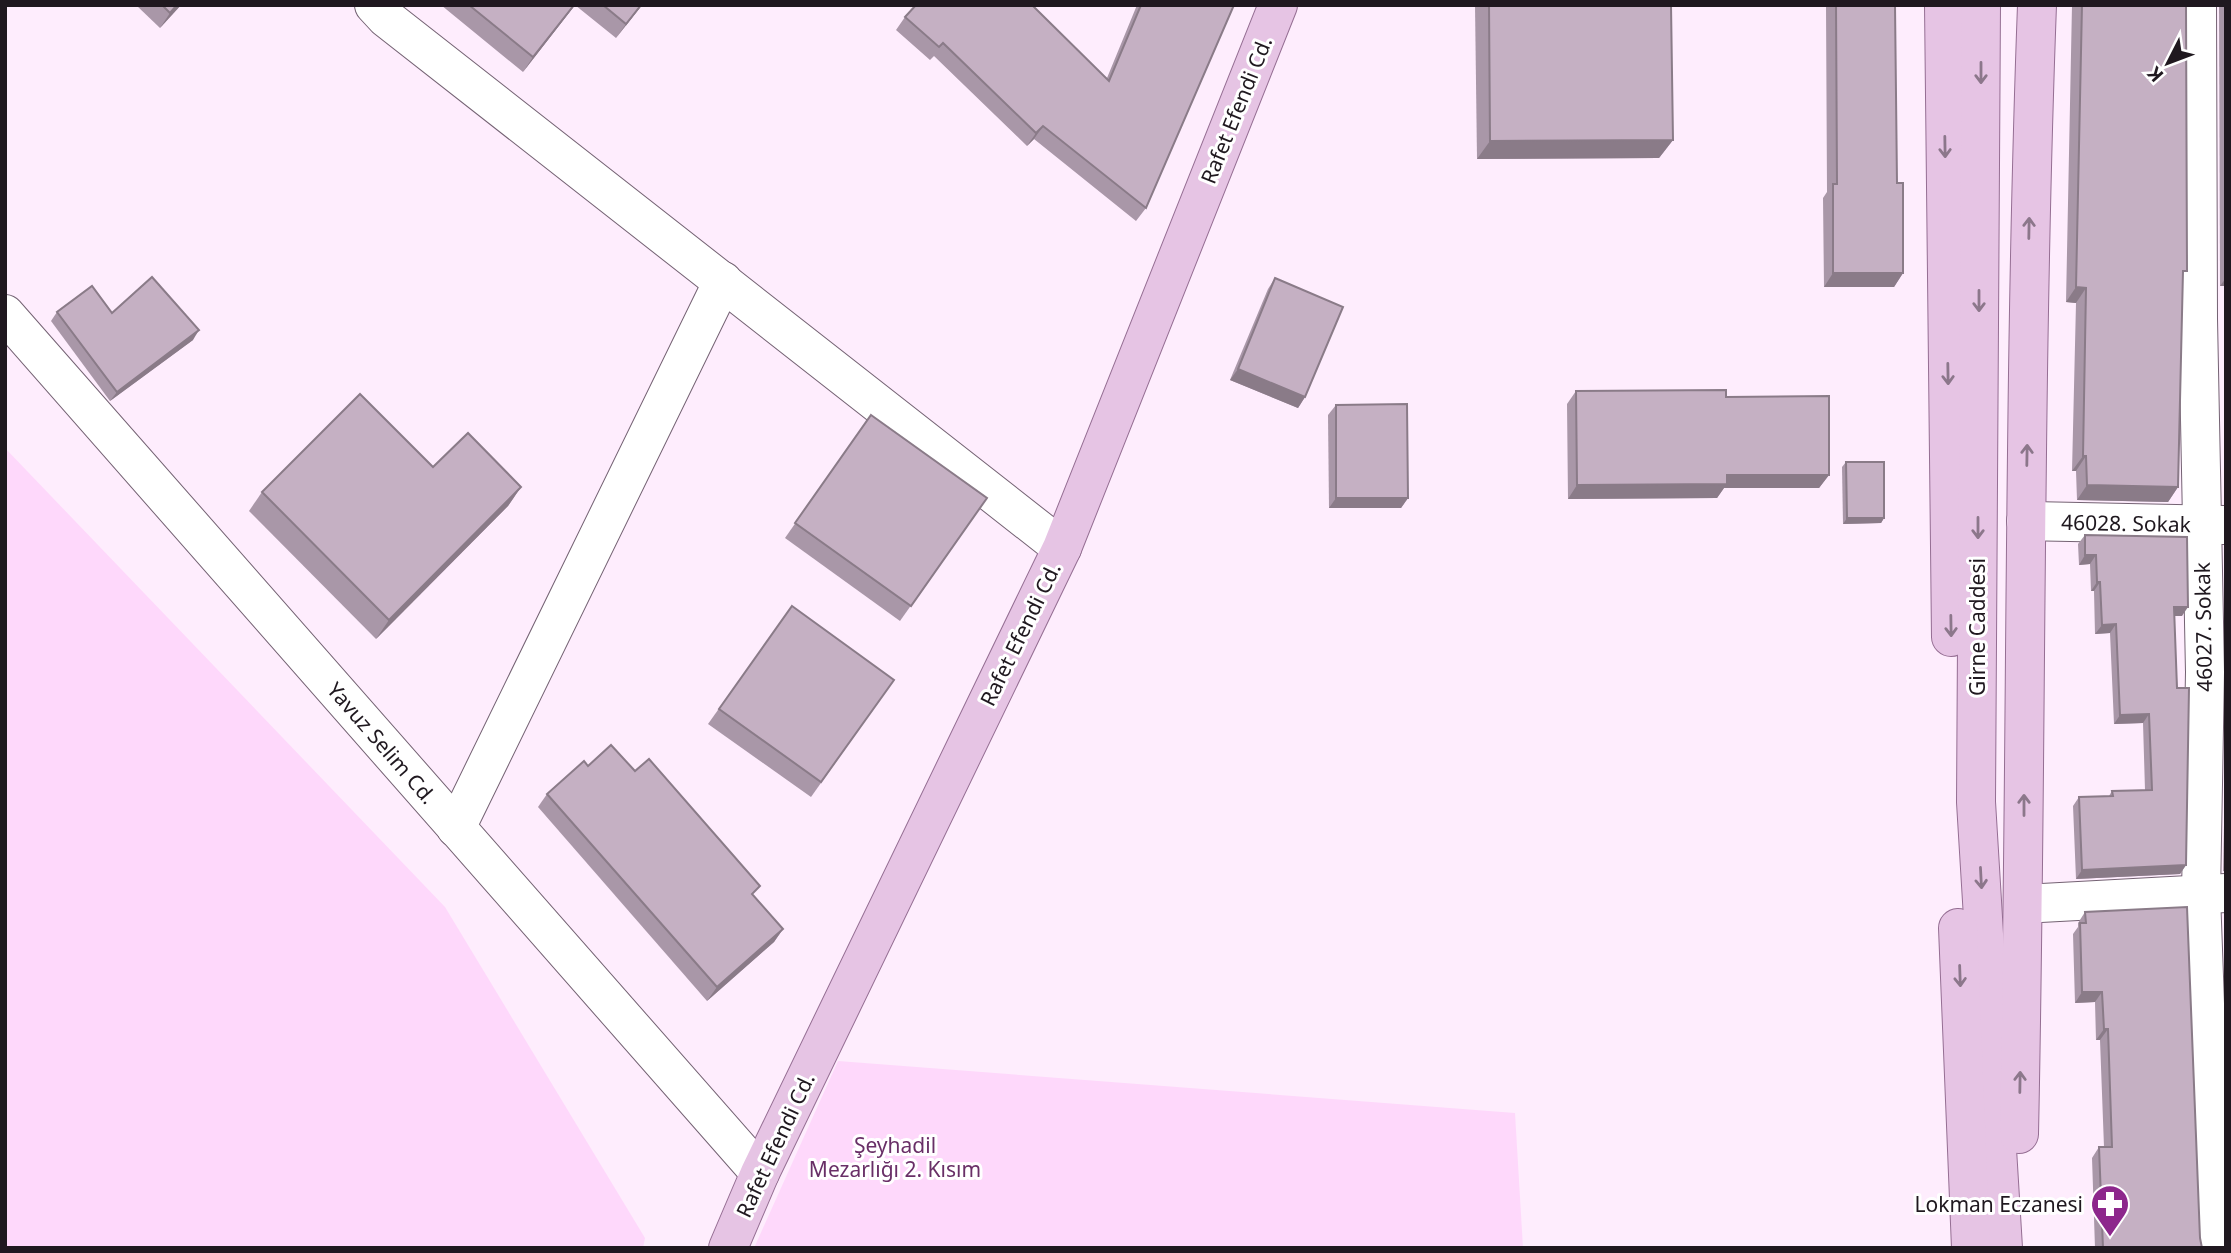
<svg xmlns="http://www.w3.org/2000/svg" width="2231" height="1253" viewBox="0 0 2231 1253" font-family="'Noto Sans',sans-serif">
	<rect width="100%" height="100%" fill="#feedfd"/>
	<g fill="#fed8fb">
		<polygon points="5,448 445,907 645,1238 643,1248 5,1248"/>
		<polygon points="838,1061 1515,1113 1523,1248 754,1248"/>
	</g>
	<g fill="none" stroke-linecap="round" stroke-linejoin="round">
		<defs>
			<g id="minor">
				<polyline points="374,5 386,18 1062,548"/>
				<polyline points="2197,5 2198,319 2205,672 2201,895 2214,1248"/>
				<polyline points="5,314 760,1173"/>
				<polyline points="2026,521 2224,525"/>
				<polyline points="456,828 723,281"/>
				<polyline points="2024,904 2226,893"/>
			</g>
			<g id="major">
				<polyline points="1944,5 1951,637"/>
				<polyline points="1981,5 1976,802 2003,1248"/>
				<polyline points="1958,928 1971,1248"/>
				<path d="M 2019,1134 C 2027,758 2023,381 2037,5"/>
				<polyline points="728,1248 760,1173 1062,548 1278,5"/>
			</g>
		</defs>
		<use href="#minor" stroke="#746273" stroke-width="40"/>
		<use href="#major" stroke="#956e93" stroke-width="40"/>
		<use href="#minor" stroke="#fff" stroke-width="38"/>
		<use href="#major" stroke="#e6c4e4" stroke-width="38"/>
	</g>
	<g fill="#a997a8">
		<polygon points="136,5 181,5 160,28"/>
		<polygon points="441,5 642,5 616,38 575,5 523,72"/>
		<polygon points="1137,5 1234,5 1146,208 1136,221 1034,139 1027,146 934,56 930,60 896,30 905,17 1107,78"/>
		<polygon points="1475,5 1671,5 1673,140 1659,158 1477,159"/>
		<polygon points="1826,5 1895,5 1897,183 1903,273 1894,287 1824,287 1823,198 1827,192"/>
		<polygon points="2072,5 2186,5 2183,276 2178,487 2168,502 2077,500 2076,471 2072,471 2076,303 2066,302"/>
		<polygon points="2219,5 2226,5 2226,286 2220,286"/>
		<polygon points="1275,278 1305,397 1298,408 1230,380 1268,289"/>
		<polygon points="57,312 112,313 193,340 110,401 51,321"/>
		<polygon points="1576,391 1726,397 1829,475 1819,488 1724,488 1717,498 1568,499 1567,404"/>
		<polygon points="1336,405 1408,498 1401,508 1329,508 1328,415"/>
		<polygon points="871,415 987,498 900,621 785,538"/>
		<polygon points="1846,462 1884,518 1881,523 1843,524 1842,467"/>
		<polygon points="433,467 521,487 508,506 376,639 249,511 262,492"/>
		<polygon points="2085,535 2182,616 2174,616 2186,865 2180,874 2076,879 2073,806 2079,797 2109,796 2112,791 2145,790 2143,723 2114,724 2110,633 2095,634 2094,591 2091,591 2090,564 2079,565 2078,544"/>
		<polygon points="2226,545 2226,599 2225,599 2224,547"/>
		<polygon points="792,606 894,680 811,797 708,724"/>
		<polygon points="2226,735 2226,872 2223,871"/>
		<polygon points="588,766 635,771 753,896 783,929 774,942 707,1001 538,807 547,794"/>
		<polygon points="2085,912 2200,1238 2202,1248 2095,1248 2092,1158 2099,1147 2104,1147 2100,1040 2096,1040 2095,1002 2075,1003 2073,934 2078,927 2078,923"/>
		<polygon points="2226,912 2226,973 2224,915"/>
	</g>
	<g fill="#8a7b88">
		<polygon points="177,5 181,5 160,28 170,13"/>
		<polygon points="574,5 575,5 523,72 533,57"/>
		<polygon points="641,5 642,5 616,38 626,24"/>
		<polygon points="1043,126 1034,139 1027,146 1036,133"/>
		<polygon points="1673,140 1659,158 1477,159 1490,141"/>
		<polygon points="1833,273 1903,273 1894,287 1824,287"/>
		<polygon points="2226,278 2226,286 2220,286"/>
		<polygon points="2076,287 2086,288 2076,303 2066,302"/>
		<polygon points="199,330 193,340 110,401 117,392"/>
		<polygon points="1238,369 1305,397 1298,408 1230,380"/>
		<polygon points="2083,456 2086,456 2076,471 2072,471"/>
		<polygon points="1727,475 1829,475 1819,488 1724,488 1717,498 1568,499 1577,485"/>
		<polygon points="2087,485 2178,487 2168,502 2077,500"/>
		<polygon points="521,487 508,506 376,639 389,620"/>
		<polygon points="1336,498 1408,498 1401,508 1329,508"/>
		<polygon points="1847,518 1884,518 1881,523 1843,524"/>
		<polygon points="2085,555 2096,555 2090,564 2079,565"/>
		<polygon points="2097,582 2100,582 2094,591 2091,591"/>
		<polygon points="2174,607 2188,607 2182,616 2167,616"/>
		<polygon points="2116,624 2110,633 2095,634 2102,625"/>
		<polygon points="2149,714 2143,723 2114,724 2120,715"/>
		<polygon points="2186,865 2180,874 2076,879 2082,870"/>
		<polygon points="783,929 774,942 707,1001 717,987"/>
		<polygon points="2082,992 2102,992 2095,1002 2075,1003"/>
		<polygon points="2104,1029 2108,1029 2100,1040 2096,1040"/>
	</g>
	<g fill="#c5b0c3" stroke="#8a7b88" stroke-width="2">
		<polygon points="162,5 177,5 170,13"/>
		<polygon points="469,5 574,5 533,57"/>
		<polygon points="603,5 641,5 626,24"/>
		<polygon points="916,5 1032,5 1109,81 1141,5 1234,5 1146,208 1043,126 1036,133 943,43 939,47 905,17"/>
		<polygon points="1489,5 1671,5 1673,140 1490,141"/>
		<polygon points="1836,5 1895,5 1897,183 1903,183 1903,273 1833,273 1833,184 1837,184"/>
		<polygon points="2082,5 2186,5 2187,271 2183,271 2178,487 2087,485 2086,456 2083,456 2086,288 2076,287"/>
		<polygon points="152,277 199,330 117,392 57,312 92,286 112,313"/>
		<polygon points="1275,278 1343,307 1305,397 1238,369"/>
		<polygon points="1726,390 1726,397 1829,396 1829,475 1727,475 1727,484 1577,485 1576,391"/>
		<polygon points="360,394 433,467 468,433 521,487 389,620 262,492"/>
		<polygon points="1407,404 1408,498 1336,498 1336,405"/>
		<polygon points="871,415 987,498 911,606 795,523"/>
		<polygon points="1846,462 1884,462 1884,518 1847,518"/>
		<polygon points="2085,535 2187,537 2188,607 2174,607 2177,688 2189,688 2186,865 2082,870 2079,797 2113,796 2112,791 2152,790 2149,714 2120,715 2116,624 2102,625 2100,582 2097,582 2096,555 2085,555"/>
		<polygon points="792,606 894,680 821,782 719,709"/>
		<polygon points="611,745 635,771 649,759 760,886 752,894 783,929 717,987 547,794 584,761 588,766"/>
		<polygon points="2187,907 2200,1238 2202,1248 2103,1248 2099,1147 2112,1147 2108,1029 2104,1029 2102,992 2082,992 2080,923 2086,923 2085,912"/>
	</g>
	<defs><path id="oneway-shaft" d="M-6 0H5M1.5-3L5.5 0L1.5 3" fill="none" stroke-width="1.6" stroke-linecap="round" stroke-linejoin="round" transform="scale(1.75)"/></defs>
	<g stroke="#8c778b">
		<use href="#oneway-shaft" transform="translate(1981 73) rotate(90)"/>
		<use href="#oneway-shaft" transform="translate(1945 147) rotate(89)"/>
		<use href="#oneway-shaft" transform="translate(2029 228) rotate(-89)"/>
		<use href="#oneway-shaft" transform="translate(1979 301) rotate(90)"/>
		<use href="#oneway-shaft" transform="translate(1948 374) rotate(89)"/>
		<use href="#oneway-shaft" transform="translate(2027 455) rotate(-89)"/>
		<use href="#oneway-shaft" transform="translate(1978 528) rotate(90)"/>
		<use href="#oneway-shaft" transform="translate(1951 626) rotate(89)"/>
		<use href="#oneway-shaft" transform="translate(2024 805) rotate(-90)"/>
		<use href="#oneway-shaft" transform="translate(1981 878) rotate(87)"/>
		<use href="#oneway-shaft" transform="translate(1960 976) rotate(88)"/>
		<use href="#oneway-shaft" transform="translate(2020 1082) rotate(-89)"/>
	</g>
	<defs>
		<symbol id="pharmacy-pin" viewBox="-11 -11 22 30"><path d="M0 17L-7.5 6A9.5 9.5 0 1 1 7.5 6Z" fill="#8d278c" stroke="#fff"/><path d="M-2-6h4v4h4v4h-4v4h-4v-4h-4v-4h4Z" fill="#fff"/></symbol>
	</defs>
	<g fill-rule="evenodd">
		<use href="#pharmacy-pin" x="2088" y="1182" width="44" height="60"/>
	</g>
	<g text-anchor="middle" dominant-baseline="central" stroke-width="6" stroke-linejoin="round" paint-order="stroke">
		<g font-size="21" fill="#1f181f" stroke="#fff">
			<text transform="translate(1236 110) rotate(-68)">Rafet Efendi Cd.</text>
			<text transform="translate(2126 523) rotate(1)">46028. Sokak</text>
			<text transform="translate(1977 627) rotate(-90)">Girne Caddesi</text>
			<text transform="translate(2203 627) rotate(-91)">46027. Sokak</text>
			<text transform="translate(1020 634) rotate(-64)">Rafet Efendi Cd.</text>
			<text transform="translate(382 743) rotate(49)">Yavuz Selim Cd.</text>
			<text transform="translate(775 1145) rotate(-65)">Rafet Efendi Cd.</text>
		</g>
		<g font-size="21" fill="#692f67" stroke="#fff">
			<text x="895" y="1145">Şeyhadil<tspan x="895" dy="24">Mezarlığı 2. Kısım</tspan></text>
		</g>
		<g font-size="21" fill="#1f181f" stroke="#fff" text-anchor="end">
			<text x="2083" y="1204">Lokman Eczanesi</text>
		</g>
	</g>
	<rect width="2231" height="1253" fill="none" stroke="#1f181f" stroke-width="14"/>
	<g transform="translate(2168 63) rotate(228)" stroke="#ffffff" stroke-width="5" paint-order="stroke">
	<path d="M0-5L12 26L0 18L-12 26Z" fill="#1f181f"/>
	<text y="-10" font-size="19" font-weight="bold" text-anchor="middle" fill="#1f181f">K</text>
	</g>
</svg>
